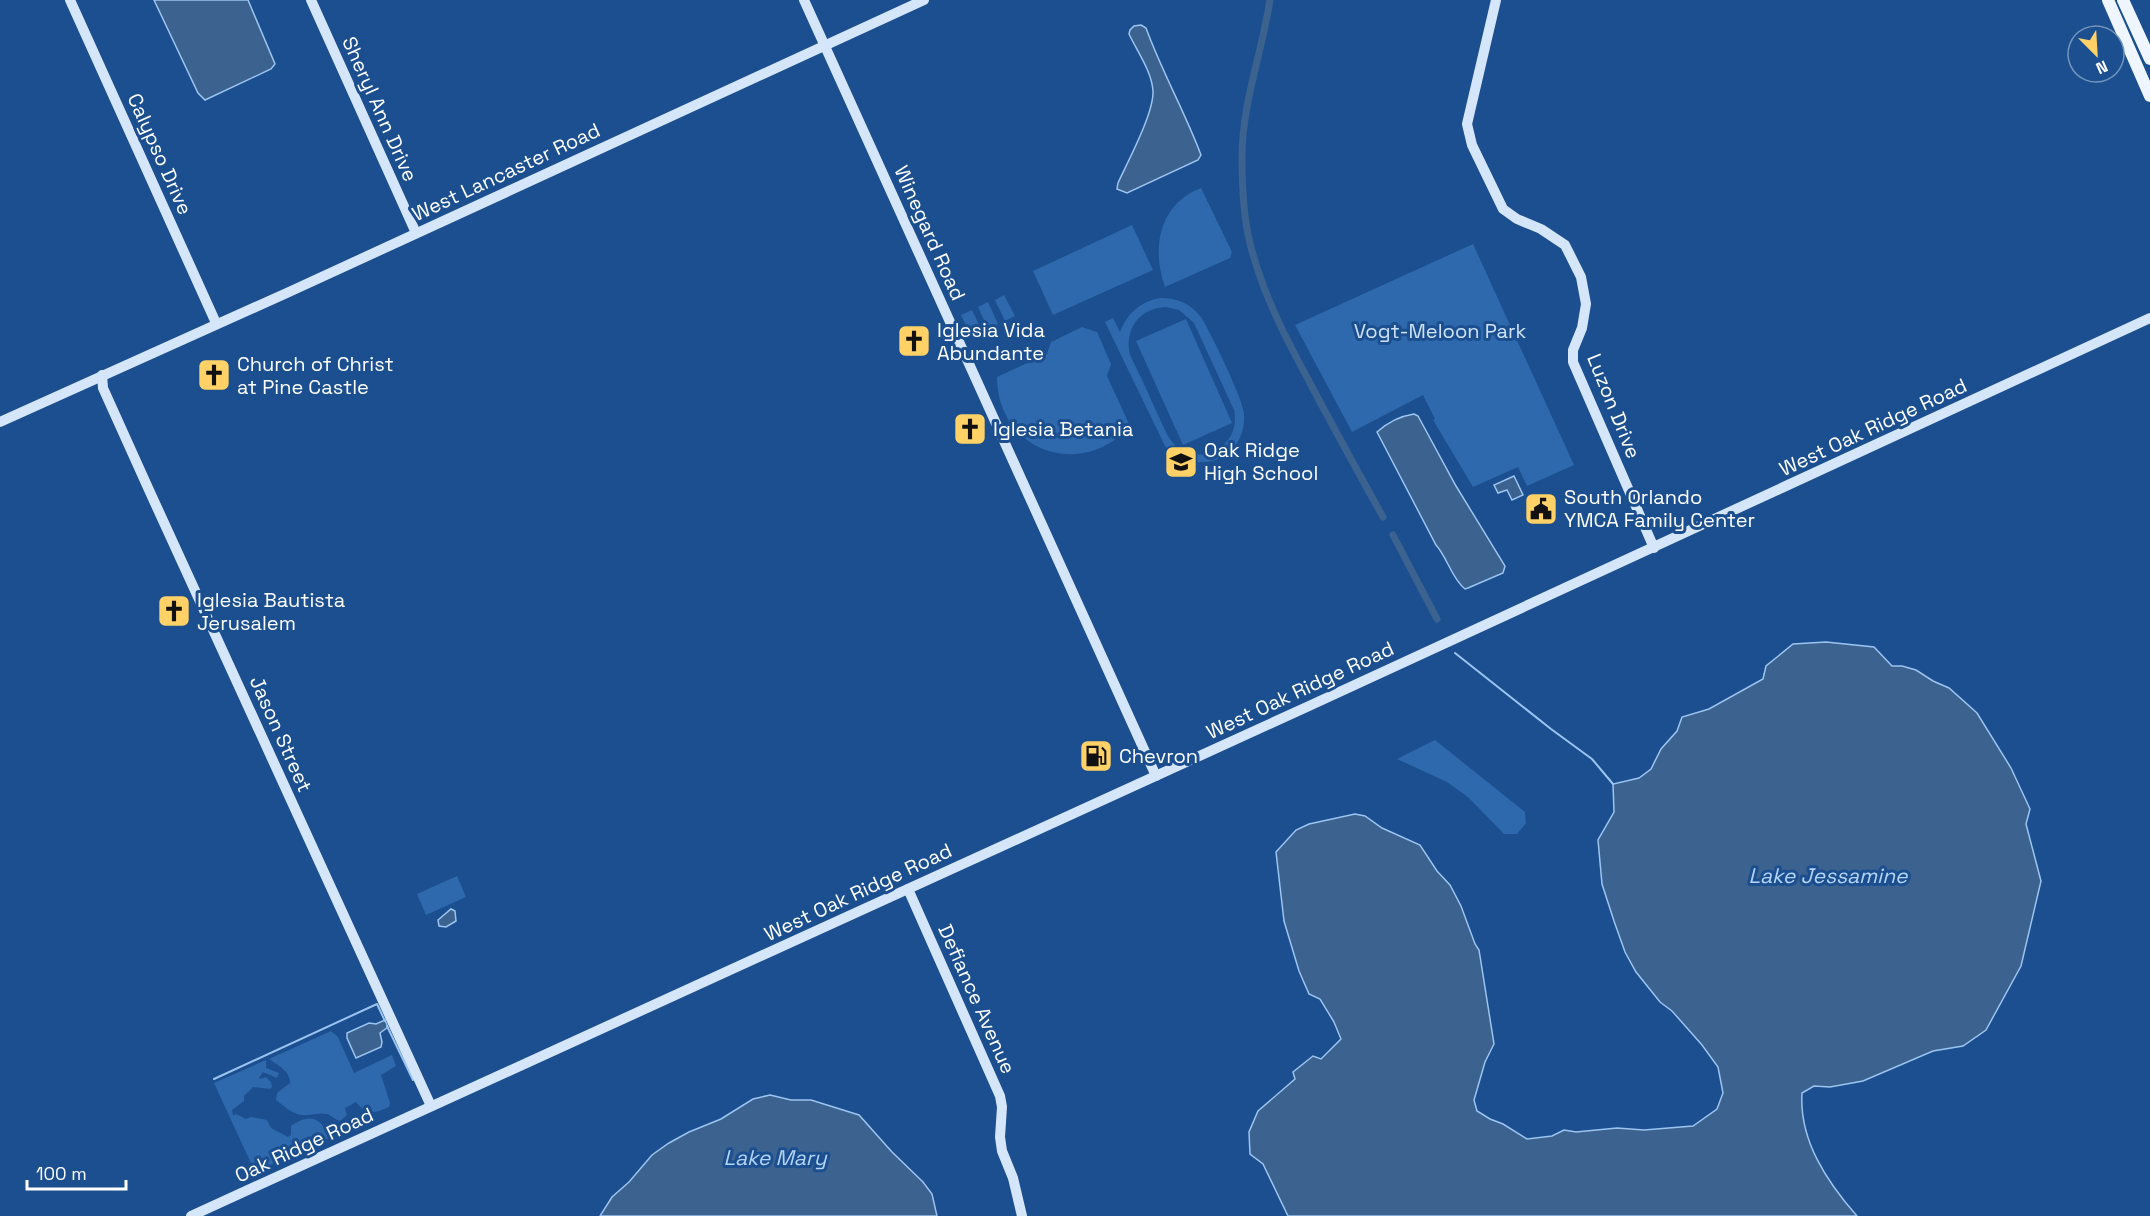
<svg xmlns="http://www.w3.org/2000/svg" width="2150" height="1216" viewBox="0 0 2150 1216" font-family="'Space Grotesk',sans-serif">
	<rect width="100%" height="100%" fill="#1b4f8f"/>
	<g fill="#2e69ad" fill-rule="evenodd">
		<path d="M 1201,188 L 1232,252 L 1230,258 L 1165,287 C 1151,248 1159,204 1201,188 Z"/>
		<polygon points="1132,225 1153,270 1053,315 1033,271"/>
		<polygon points="1473,244 1574,465 1527,486 1518,467 1473,487 1433,420 1435,419 1423,395 1352,432 1295,325"/>
		<polygon points="1004,295 1015,316 1005,321 995,300"/>
		<path d="M 1160,298 C 1177,298 1190,303 1201,317 C 1211,333 1242,397 1244,413 C 1248,459 1195,479 1165,446 L 1105,322 L 1113,318 L 1120,332 C 1127,313 1140,302 1160,298 ZM 1166,307 L 1179,310 L 1194,323 L 1234,410 C 1237,424 1233,438 1221,447 C 1207,458 1186,457 1174,444 C 1166,436 1163,424 1158,415 C 1149,395 1140,375 1130,355 C 1124,330 1139,308 1166,307 Z"/>
		<polygon points="988,302 998,324 988,329 978,307"/>
		<polygon points="972,310 982,331 971,336 961,315"/>
		<polygon points="1186,319 1232,423 1183,445 1136,341"/>
		<path d="M 1082,327 L 1097,332 L 1111,364 L 1107,376 L 1130,426 C 1081,481 997,451 997,377 L 1047,354 L 1051,342 Z"/>
		<polygon points="1435,740 1525,812 1526,823 1517,834 1504,834 1469,798 1447,782 1397,759"/>
		<polygon points="457,876 466,897 426,915 417,894"/>
		<path d="M 331,1031 L 338,1037 L 354,1073 L 392,1055 L 396,1066 L 381,1075 L 390,1103 L 389,1107 C 374,1114 366,1115 356,1102 L 345,1108 L 347,1115 L 340,1121 C 334,1119 332,1116 327,1114 C 318,1112 311,1116 302,1115 C 292,1114 284,1106 276,1100 L 277,1093 L 290,1083 C 290,1071 279,1066 269,1059 Z"/>
		<path d="M 266,1060 L 266,1068 L 279,1073 L 277,1078 L 263,1072 L 259,1078 L 260,1079 L 266,1077 L 271,1082 L 272,1087 L 270,1089 L 253,1087 L 244,1096 L 244,1101 L 232,1110 L 233,1116 L 236,1114 L 246,1119 L 251,1117 L 267,1120 L 271,1128 L 288,1137 L 291,1135 L 291,1126 C 310,1113 321,1117 329,1138 L 255,1172 L 214,1083 Z"/>
	</g>
	<g fill="#3c6290" stroke="#9cc4f0" stroke-width="1.5">
		<polygon points="154,0 248,0 275,64 271,69 205,100 198,93"/>
		<path d="M 1141,25 L 1146,28 C 1162,72 1185,112 1201,155 L 1198,160 L 1127,193 L 1117,189 L 1118,183 C 1128,161 1154,113 1153,91 C 1152,72 1137,51 1129,34 L 1130,30 L 1134,26 Z"/>
		<path d="M 1414,414 L 1418,416 L 1456,486 L 1505,566 L 1503,573 L 1468,588 L 1465,589 C 1452,579 1447,557 1436,545 L 1377,432 C 1387,423 1401,416 1414,414 Z"/>
		<polygon points="1514,476 1523,495 1512,500 1507,490 1498,493 1494,485"/>
		<path d="M 1826,642 L 1874,647 L 1892,666 L 1902,666 L 1916,670 L 1933,681 L 1949,688 L 1977,713 L 2011,768 L 2030,809 L 2026,824 L 2041,881 L 2021,966 L 1986,1030 L 1963,1046 L 1933,1051 L 1863,1081 L 1830,1087 L 1814,1086 L 1802,1093 C 1799,1140 1827,1182 1857,1216 L 1288,1216 L 1263,1164 L 1250,1154 L 1249,1132 L 1258,1111 L 1295,1079 L 1293,1072 L 1313,1056 L 1321,1059 L 1341,1039 L 1334,1022 L 1320,999 L 1309,994 L 1299,971 L 1284,921 L 1276,852 L 1296,830 L 1309,824 L 1355,814 L 1365,816 L 1382,828 L 1420,845 L 1437,871 L 1450,885 L 1461,906 L 1475,944 L 1479,950 L 1494,1044 L 1485,1062 L 1474,1100 L 1477,1111 L 1490,1119 L 1503,1124 L 1527,1139 L 1552,1136 L 1564,1130 L 1576,1132 L 1617,1128 L 1644,1130 L 1693,1126 L 1717,1109 L 1723,1093 L 1718,1067 L 1702,1045 L 1672,1011 L 1660,1002 L 1636,972 L 1625,952 L 1614,921 L 1602,884 L 1598,840 L 1614,812 L 1613,784 L 1639,778 L 1651,769 L 1661,749 L 1677,731 L 1682,717 L 1709,709 L 1763,679 L 1766,666 L 1793,644 Z"/>
		<polygon points="451,909 455,911 456,921 446,927 439,926 438,920"/>
		<polygon points="385,1020 388,1027 380,1033 382,1042 381,1047 356,1058 347,1038 347,1033 369,1023 376,1024"/>
		<polygon points="770,1095 791,1100 811,1100 859,1115 892,1152 923,1182 932,1194 937,1216 600,1216 612,1197 629,1182 652,1155 669,1143 689,1132 721,1119 753,1099"/>
	</g>
	<g fill="none" stroke-linecap="round" stroke-linejoin="round">
		<g stroke="#9cc4f0" stroke-width="2">
			<polyline points="1455,653 1551,729 1592,759 1613,784"/>
			<polyline points="387,1026 413,1080"/>
			<polyline points="214,1079 377,1004 385,1021"/>
		</g>
		<g stroke="#3c6290" stroke-width="7">
			<path d="M 1270,0 C 1262,52 1242,104 1242,157 C 1242,185 1243,216 1250,243 C 1262,292 1285,337 1309,381 C 1333,427 1358,472 1383,517"/>
			<polyline points="1393,535 1437,619"/>
		</g>
		<g stroke="#d6e6fa" stroke-width="10">
			<polyline points="70,0 216,323"/>
			<polyline points="311,0 416,233"/>
			<polyline points="804,0 1156,776"/>
			<polyline points="1496,0 1467,124 1472,145 1503,209 1517,219 1541,229 1565,245 1581,277 1586,304 1582,328 1573,350 1573,362 1654,548"/>
			<polyline points="102,375 103,388 149,490 431,1106"/>
			<polyline points="0,422 289,292 924,0"/>
			<polyline points="908,889 1000,1096 1002,1107 1000,1137 1002,1151 1013,1178 1022,1216"/>
			<polyline points="191,1216 1309,706 2150,318"/>
		</g>
		<g stroke="#f0f6ff" stroke-width="12">
			<polyline points="2108,0 2150,96"/>
			<polyline points="2123,0 2150,59"/>
		</g>
	</g>
	<defs>
		<symbol id="church-square" viewBox="-11 -11 22 22"><rect x="-9" y="-9" width="18" height="18" rx="4" fill="#ffd166" stroke="#1b4f8f"/><path d="M-1.2-6h2.4v3.5h3.3v2.4h-3.3V6h-2.4V-.1h-3.3v-2.4h3.3Z" fill="#111"/></symbol>
		<symbol id="school-square" viewBox="-11 -11 22 22"><rect x="-9" y="-9" width="18" height="18" rx="4" fill="#ffd166" stroke="#1b4f8f"/><path d="M0-5L7-2L0 1L-7-2ZM-4 1L0 2.5L4 1V4Q0 6-4 4Z" fill="#111"/></symbol>
		<symbol id="civic-square" viewBox="-11 -11 22 22"><rect x="-9" y="-9" width="18" height="18" rx="4" fill="#ffd166" stroke="#1b4f8f"/><path d="M-.6-6.5H3V-4.5H.6V-3L4-1V1h2V6H-6V1h2V-1L-.6-3ZM-1.2 2.5V6h2.4V2.5Z" fill="#111"/></symbol>
		<symbol id="fuel-square" viewBox="-11 -11 22 22"><rect x="-9" y="-9" width="18" height="18" rx="4" fill="#ffd166" stroke="#1b4f8f"/><path d="M-5.5-6h7V0h2V4h1.3V-2.5L3-4.5l.8-.8L6-3V5H2.5V1h-1V6h-7ZM-4.2-4.7v3.2H.2V-4.7Z" fill="#111"/></symbol>
	</defs>
	<g fill-rule="evenodd">
		<use href="#church-square" x="895" y="322" width="38" height="38"/>
		<use href="#church-square" x="195" y="356" width="38" height="38"/>
		<use href="#church-square" x="951" y="410" width="38" height="38"/>
		<use href="#school-square" x="1162" y="443" width="38" height="38"/>
		<use href="#civic-square" x="1522" y="490" width="38" height="38"/>
		<use href="#church-square" x="155" y="592" width="38" height="38"/>
		<use href="#fuel-square" x="1077" y="737" width="38" height="38"/>
	</g>
	<g text-anchor="middle" dominant-baseline="central" stroke-width="6" stroke-linejoin="round" paint-order="stroke">
		<g font-size="20" fill="#fff" stroke="#1b4f8f">
			<text transform="translate(380 109) rotate(66)">Sheryl Ann Drive</text>
			<text transform="translate(160 154) rotate(66)">Calypso Drive</text>
			<text transform="translate(506 172) rotate(-25)">West Lancaster Road</text>
			<text transform="translate(930 233) rotate(66)">Winegard Road</text>
			<text transform="translate(1614 406) rotate(68)">Luzon Drive</text>
			<text transform="translate(1873 427) rotate(-25)">West Oak Ridge Road</text>
			<text transform="translate(1300 690) rotate(-25)">West Oak Ridge Road</text>
			<text transform="translate(281 734) rotate(66)">Jason Street</text>
			<text transform="translate(858 892) rotate(-25)">West Oak Ridge Road</text>
			<text transform="translate(977 999) rotate(66)">Defiance Avenue</text>
			<text transform="translate(304 1145) rotate(-25)">Oak Ridge Road</text>
		</g>
		<g font-size="20" fill="#fff" stroke="#1b4f8f" text-anchor="start">
			<text x="937" y="330">Iglesia Vida<tspan x="937" dy="23">Abundante</tspan></text>
			<text x="237" y="364">Church of Christ<tspan x="237" dy="23">at Pine Castle</tspan></text>
			<text x="993" y="429">Iglesia Betania</text>
			<text x="1204" y="450">Oak Ridge<tspan x="1204" dy="23">High School</tspan></text>
			<text x="1564" y="497">South Orlando<tspan x="1564" dy="23">YMCA Family Center</tspan></text>
			<text x="197" y="600">Iglesia Bautista<tspan x="197" dy="23">Jerusalem</tspan></text>
			<text x="1119" y="756">Chevron</text>
		</g>
		<g font-size="20" fill="#cfe3fa" stroke="#1b4f8f">
			<text x="1440" y="331">Vogt-Meloon Park</text>
		</g>
		<g font-size="21" font-style="italic" fill="#b5d3f5" stroke="#1b4f8f">
			<text x="1828" y="875">Lake Jessamine</text>
			<text x="775" y="1157">Lake Mary</text>
		</g>
	</g>
	<g transform="translate(2096 54) rotate(156)"><circle r="28" fill="#1b4f8f" stroke="#7695bc" stroke-width="1.5"/>
	<path d="M0-4.5L10 22L0 15L-10 22Z" fill="#ffd166"/>
	<text y="-9" font-size="16" font-weight="bold" text-anchor="middle" fill="#ffffff">N</text>
	</g>
	<path d="M27 1180v9h99v-9" fill="none" stroke="#ffffff" stroke-width="3"/>
	<text x="36" y="1180" font-size="18" fill="#ffffff" stroke="#1b4f8f" stroke-width="4.5" paint-order="stroke">100 m</text>
</svg>
